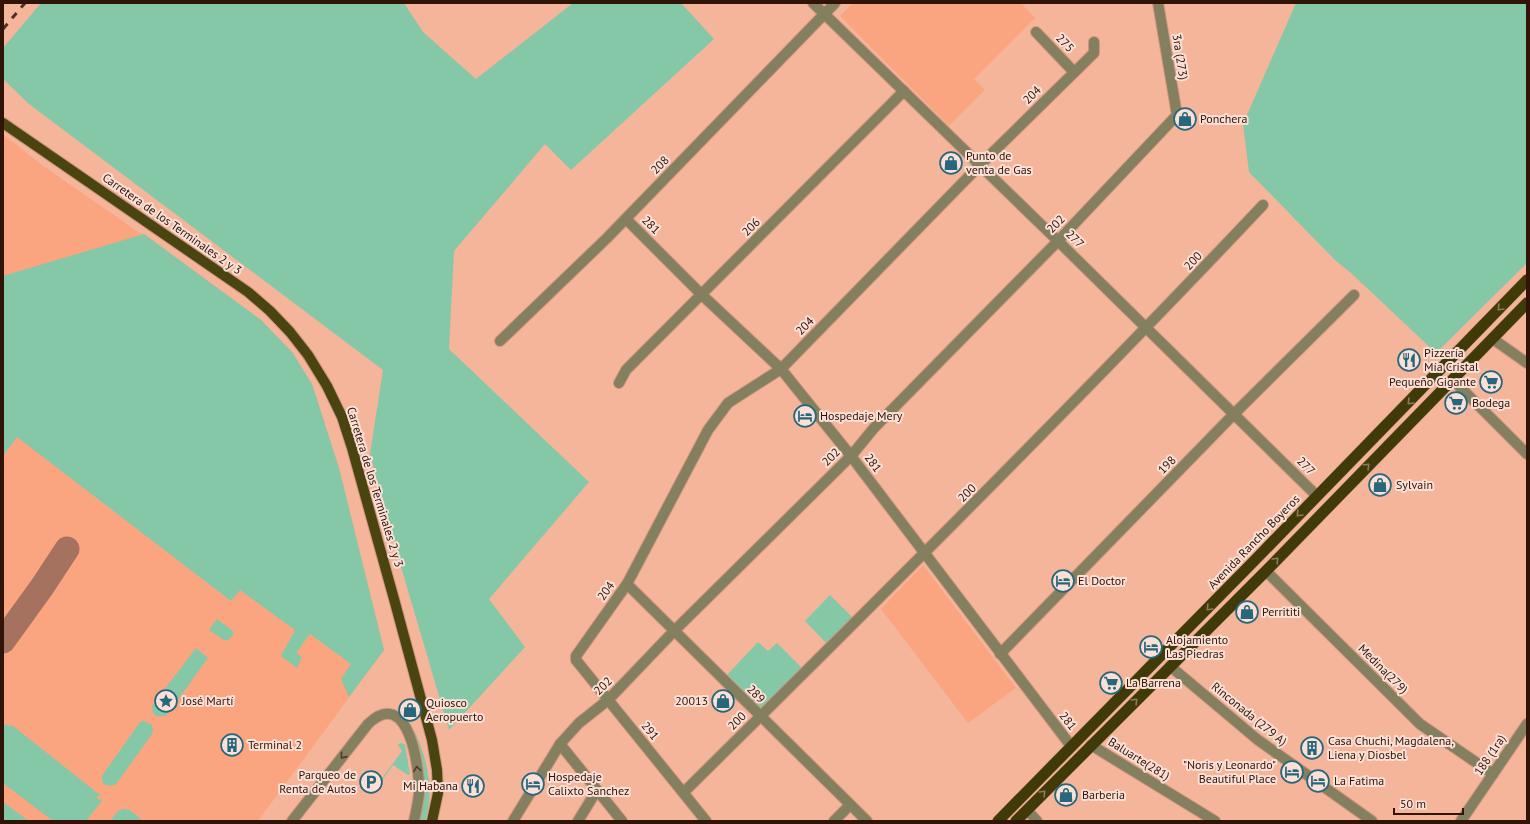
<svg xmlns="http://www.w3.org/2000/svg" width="1530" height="824" viewBox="0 0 1530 824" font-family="'PT Sans',sans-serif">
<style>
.built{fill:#fba480}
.green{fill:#84c8a8}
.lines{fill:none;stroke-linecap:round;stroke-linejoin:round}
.taxiway{stroke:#a4725e;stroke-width:25}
.minor-casing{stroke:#ce957d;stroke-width:12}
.tertiary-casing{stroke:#ce957d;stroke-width:12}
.primary-casing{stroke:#ce957d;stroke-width:12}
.trunk-casing{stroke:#ce957d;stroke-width:12}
.minor{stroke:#837f5f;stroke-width:10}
.tertiary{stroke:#837f5f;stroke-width:10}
.primary{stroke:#4a4510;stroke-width:10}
.trunk{stroke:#403a09;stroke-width:11}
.rail{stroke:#543022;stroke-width:3;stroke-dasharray:7 7;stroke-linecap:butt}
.oneway{stroke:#8a7c5b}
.oneway2{stroke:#4e3926}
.labels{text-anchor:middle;stroke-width:4;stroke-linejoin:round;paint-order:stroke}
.street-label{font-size:12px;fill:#311307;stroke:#fae0d6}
.poi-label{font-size:12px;fill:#311307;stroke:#fae0d6;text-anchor:start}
</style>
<rect width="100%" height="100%" fill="#f5b59b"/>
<g class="built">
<polygon points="853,3 1021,3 1035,18 974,79 985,90 949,126 840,16"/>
<polygon points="3,134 42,165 141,234 144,234 261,320 292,352 312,384 339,468 384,650 258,821 3,821"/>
<polygon points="923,565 1016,688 968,723 881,609"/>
</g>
<g class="green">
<polygon points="41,3 404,3 423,32 476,79 573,3 681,3 714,39 571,170 545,144 454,251 449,349 589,482 489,599 525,647 449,730 389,526 370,454 383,370 29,104 3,79 3,48"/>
<polygon points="1296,3 1527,3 1527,263 1436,353 1351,273 1336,261 1249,172 1243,124"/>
<polygon points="144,234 261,320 292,352 312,384 339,468 384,650 349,697 341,679 351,664 310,634 296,653 302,657 297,668 281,656 295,630 240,590 231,601 17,437 3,456 3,276"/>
<polygon points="830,595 853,618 828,645 805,621"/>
<polygon points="217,619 233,631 233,634 229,640 224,640 209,630"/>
<polygon points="758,642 768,651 777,643 803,669 762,712 726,676"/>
<polygon points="196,648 208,658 166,716 156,716 153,713 152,706"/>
<path d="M144,721L152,725L153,730L152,734L116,784C108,787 101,786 102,776L140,722Z"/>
<polygon points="3,724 13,726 100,795 100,796 97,796 97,798 99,800 102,798 101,802 86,821 53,821 3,783"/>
<path d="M414,730C427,757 435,792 425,821H419C428,790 420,761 414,730Z"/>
<polygon points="402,743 405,745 410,774 408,775 393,765 381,782 380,781 402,751 398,745 398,744"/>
<polygon points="3,802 29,821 3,821"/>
<polygon points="124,809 130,810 143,821 110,821 118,811"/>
</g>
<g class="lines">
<polyline class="taxiway" points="3,641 42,587 67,549"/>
<g class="minor-casing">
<g id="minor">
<polyline points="1036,32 1074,72"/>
<polyline points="626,219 702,295 781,369 851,456 1071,746"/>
<polyline points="1493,339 1527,363"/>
<polyline points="500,341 607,238 835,3"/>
<polyline points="1453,380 1527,454"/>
<polyline points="619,383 626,370 904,91"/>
<polyline points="1266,571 1420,724 1493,774"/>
<polyline points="627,584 867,821"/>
<polyline points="1000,654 1234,414 1354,295"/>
<polyline points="1170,666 1258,740 1372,821"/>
<polyline points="560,744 622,821"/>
<polyline points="1091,745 1215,821"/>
<path d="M684,792C879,599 1074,405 1263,205"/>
<polyline points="1027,810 1037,821"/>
<path d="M292,821L368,724C409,685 420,769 419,794C418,803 416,812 414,821"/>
<polyline points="513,821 560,744 579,723 608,700 674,631 851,456 874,428 1058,241 1177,115 1158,3"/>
<polyline points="578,821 597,790"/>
<polyline points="706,821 576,660 576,656 627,584 708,430 728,403 781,369 980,165 1094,53 1094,42"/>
<polyline points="834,821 850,805"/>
<polyline points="1461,821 1527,724"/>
</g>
</g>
<g class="tertiary-casing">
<polyline id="tertiary" points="813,3 1058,241 1317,496"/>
</g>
<g class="primary-casing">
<polyline id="primary" points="3,123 248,292 270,311 290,332 308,355 327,386 342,417 352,448 394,599 432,740 437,770 438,793 432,821"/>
</g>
<g class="trunk-casing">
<g id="trunk">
<polyline points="998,821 1254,561 1527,280"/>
<polyline points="1016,821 1266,571 1527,303"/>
</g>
</g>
<use href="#minor" class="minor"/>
<use href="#tertiary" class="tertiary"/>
<use href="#primary" class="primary"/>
<use href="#trunk" class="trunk"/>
<polyline class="rail" points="3,29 25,3"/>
</g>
<defs><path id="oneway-chevron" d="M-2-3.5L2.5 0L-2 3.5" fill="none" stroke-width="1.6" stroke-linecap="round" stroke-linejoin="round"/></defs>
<g class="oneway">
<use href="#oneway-chevron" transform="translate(1500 308) rotate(134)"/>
<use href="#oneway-chevron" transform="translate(1410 402) rotate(134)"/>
<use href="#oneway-chevron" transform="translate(1367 466) rotate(-45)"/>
<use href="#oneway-chevron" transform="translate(1299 514) rotate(134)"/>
<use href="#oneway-chevron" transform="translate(1276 560) rotate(-46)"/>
<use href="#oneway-chevron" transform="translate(1209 608) rotate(134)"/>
<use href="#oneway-chevron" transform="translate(1135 701) rotate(-45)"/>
<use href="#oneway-chevron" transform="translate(1043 793) rotate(-45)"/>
</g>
<g class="oneway2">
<use href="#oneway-chevron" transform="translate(343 756) rotate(129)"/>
<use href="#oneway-chevron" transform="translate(417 769) rotate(-98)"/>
</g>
<defs>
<g id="shop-ring" transform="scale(1.15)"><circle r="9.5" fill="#fae0d6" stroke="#27677b" stroke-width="1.5"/><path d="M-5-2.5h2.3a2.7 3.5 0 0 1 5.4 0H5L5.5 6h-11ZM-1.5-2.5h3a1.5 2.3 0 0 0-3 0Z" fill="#27677b"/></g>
<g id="restaurant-ring" transform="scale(1.15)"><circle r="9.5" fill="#fae0d6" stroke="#27677b" stroke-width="1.5"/><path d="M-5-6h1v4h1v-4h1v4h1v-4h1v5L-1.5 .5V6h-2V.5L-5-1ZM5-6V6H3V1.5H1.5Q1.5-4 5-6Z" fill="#27677b"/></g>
<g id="supermarket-ring" transform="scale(1.15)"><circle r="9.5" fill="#fae0d6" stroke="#27677b" stroke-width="1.5"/><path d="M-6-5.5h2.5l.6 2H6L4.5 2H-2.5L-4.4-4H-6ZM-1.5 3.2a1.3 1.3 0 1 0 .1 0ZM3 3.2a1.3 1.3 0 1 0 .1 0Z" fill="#27677b"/></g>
<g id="hotel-ring" transform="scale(1.15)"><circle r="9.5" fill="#fae0d6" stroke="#27677b" stroke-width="1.5"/><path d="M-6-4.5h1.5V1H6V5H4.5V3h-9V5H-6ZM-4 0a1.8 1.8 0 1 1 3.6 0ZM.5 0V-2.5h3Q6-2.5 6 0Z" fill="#27677b"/></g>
<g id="sight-ring" transform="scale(1.15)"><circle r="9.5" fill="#fae0d6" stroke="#27677b" stroke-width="1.5"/><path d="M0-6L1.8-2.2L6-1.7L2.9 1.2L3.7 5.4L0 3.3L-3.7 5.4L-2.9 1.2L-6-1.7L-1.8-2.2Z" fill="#27677b"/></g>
<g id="building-ring" transform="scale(1.15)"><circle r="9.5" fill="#fae0d6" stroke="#27677b" stroke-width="1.5"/><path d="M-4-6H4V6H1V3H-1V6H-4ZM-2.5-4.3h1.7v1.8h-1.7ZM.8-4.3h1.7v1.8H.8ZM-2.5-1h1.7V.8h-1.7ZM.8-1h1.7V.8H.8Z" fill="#27677b"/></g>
<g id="parking-ring" transform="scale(1.15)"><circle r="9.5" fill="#fae0d6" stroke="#27677b" stroke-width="1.5"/><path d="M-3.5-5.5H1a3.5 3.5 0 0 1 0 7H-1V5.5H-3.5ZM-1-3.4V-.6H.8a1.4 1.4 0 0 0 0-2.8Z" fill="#27677b"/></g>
</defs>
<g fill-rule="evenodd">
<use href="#shop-ring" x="1185" y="119"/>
<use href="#shop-ring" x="951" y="163"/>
<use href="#restaurant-ring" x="1409" y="360"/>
<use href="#supermarket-ring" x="1491" y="382"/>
<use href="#supermarket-ring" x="1456" y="403"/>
<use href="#hotel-ring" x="805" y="416"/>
<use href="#shop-ring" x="1380" y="485"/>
<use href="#hotel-ring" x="1063" y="581"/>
<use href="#shop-ring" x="1247" y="612"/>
<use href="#hotel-ring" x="1151" y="647"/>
<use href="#supermarket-ring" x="1111" y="683"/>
<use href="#sight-ring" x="166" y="701"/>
<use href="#shop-ring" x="723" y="701"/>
<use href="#shop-ring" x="410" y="710"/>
<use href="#building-ring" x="232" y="745"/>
<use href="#building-ring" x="1312" y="748"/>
<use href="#hotel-ring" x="1292" y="772"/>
<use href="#hotel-ring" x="1318" y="781"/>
<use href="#parking-ring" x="371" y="782"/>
<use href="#hotel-ring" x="533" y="784"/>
<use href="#restaurant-ring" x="473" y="786"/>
<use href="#shop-ring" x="1066" y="795"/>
</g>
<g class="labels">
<g class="street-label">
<text transform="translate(1065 43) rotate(46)" y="4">275</text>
<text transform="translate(1180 57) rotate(81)" y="4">3ra (273)</text>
<text transform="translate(1032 95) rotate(-45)" y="4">204</text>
<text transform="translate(660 165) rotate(-46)" y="4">208</text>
<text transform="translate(172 224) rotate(35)" y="4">Carretera de los Terminales 2 y 3</text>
<text transform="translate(1056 224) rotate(-46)" y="4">202</text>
<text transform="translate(651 225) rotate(45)" y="4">281</text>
<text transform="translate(751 227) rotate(-45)" y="4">206</text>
<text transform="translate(1075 239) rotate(45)" y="4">277</text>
<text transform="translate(1193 261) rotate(-47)" y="4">200</text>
<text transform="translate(805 326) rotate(-46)" y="4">204</text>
<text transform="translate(831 457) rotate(-45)" y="4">202</text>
<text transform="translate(873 463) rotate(53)" y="4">281</text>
<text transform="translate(1167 465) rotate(-46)" y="4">198</text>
<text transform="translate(1306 466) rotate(44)" y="4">277</text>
<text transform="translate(375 487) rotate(73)" y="4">Carretera de los Terminales 2 y 3</text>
<text transform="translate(967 493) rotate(-45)" y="4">200</text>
<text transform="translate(1254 542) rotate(-46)" y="4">Avenida Rancho Boyeros</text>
<text transform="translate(606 591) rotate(-54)" y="4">204</text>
<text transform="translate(1383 669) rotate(45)" y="4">Medina(279)</text>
<text transform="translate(603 686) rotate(-44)" y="4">202</text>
<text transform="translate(756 694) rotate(45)" y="4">289</text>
<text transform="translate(1249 714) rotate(39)" y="4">Rinconada (279 A)</text>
<text transform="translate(737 721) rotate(-45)" y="4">200</text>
<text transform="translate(1068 721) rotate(52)" y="4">281</text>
<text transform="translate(650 731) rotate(51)" y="4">291</text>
<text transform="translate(1490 755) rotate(-56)" y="4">188 (1ra)</text>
<text transform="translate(1139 759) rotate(32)" y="4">Baluarte(281)</text>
</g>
<g class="poi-label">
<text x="1200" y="123">Ponchera</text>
<text x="966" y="160">Punto de<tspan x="966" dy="14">venta de Gas</tspan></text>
<text x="1424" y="357">Pizzería<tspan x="1424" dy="14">Mía Cristal</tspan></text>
<text x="1476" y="386" text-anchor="end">Pequeño Gigante</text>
<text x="1472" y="407">Bodega</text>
<text x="820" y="420">Hospedaje Mery</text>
<text x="1396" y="489">Sylvain</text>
<text x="1078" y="585">El Doctor</text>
<text x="1262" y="616">Perrititi</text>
<text x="1166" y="644">Alojamiento<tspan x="1166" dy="14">Las Piedras</tspan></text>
<text x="1126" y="687">La Barrena</text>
<text x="182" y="705">José Martí</text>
<text x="708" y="705" text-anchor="end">20013</text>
<text x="426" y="707">Quiosco<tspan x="426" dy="14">Aeropuerto</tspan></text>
<text x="1328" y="745">Casa Chuchi, Magdalena,<tspan x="1328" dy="14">Liena y Diosbel</tspan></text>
<text x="248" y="749">Terminal 2</text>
<text x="1276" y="769" text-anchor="end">"Noris y Leonardo"<tspan x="1276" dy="14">Beautiful Place</tspan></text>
<text x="356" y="779" text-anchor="end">Parqueo de<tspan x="356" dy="14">Renta de Autos</tspan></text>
<text x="548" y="781">Hospedaje<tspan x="548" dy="14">Calixto Sanchez</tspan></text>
<text x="1334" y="785">La Fatima</text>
<text x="458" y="790" text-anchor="end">Mi Habana</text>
<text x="1082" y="799">Barberia</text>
</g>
</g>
<rect width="1530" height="824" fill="none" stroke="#311307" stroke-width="8"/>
<path d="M1394 808v6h69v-6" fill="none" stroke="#311307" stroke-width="2"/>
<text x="1400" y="808" font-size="12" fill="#311307" stroke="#fae0d6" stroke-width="3" paint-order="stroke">50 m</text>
</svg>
